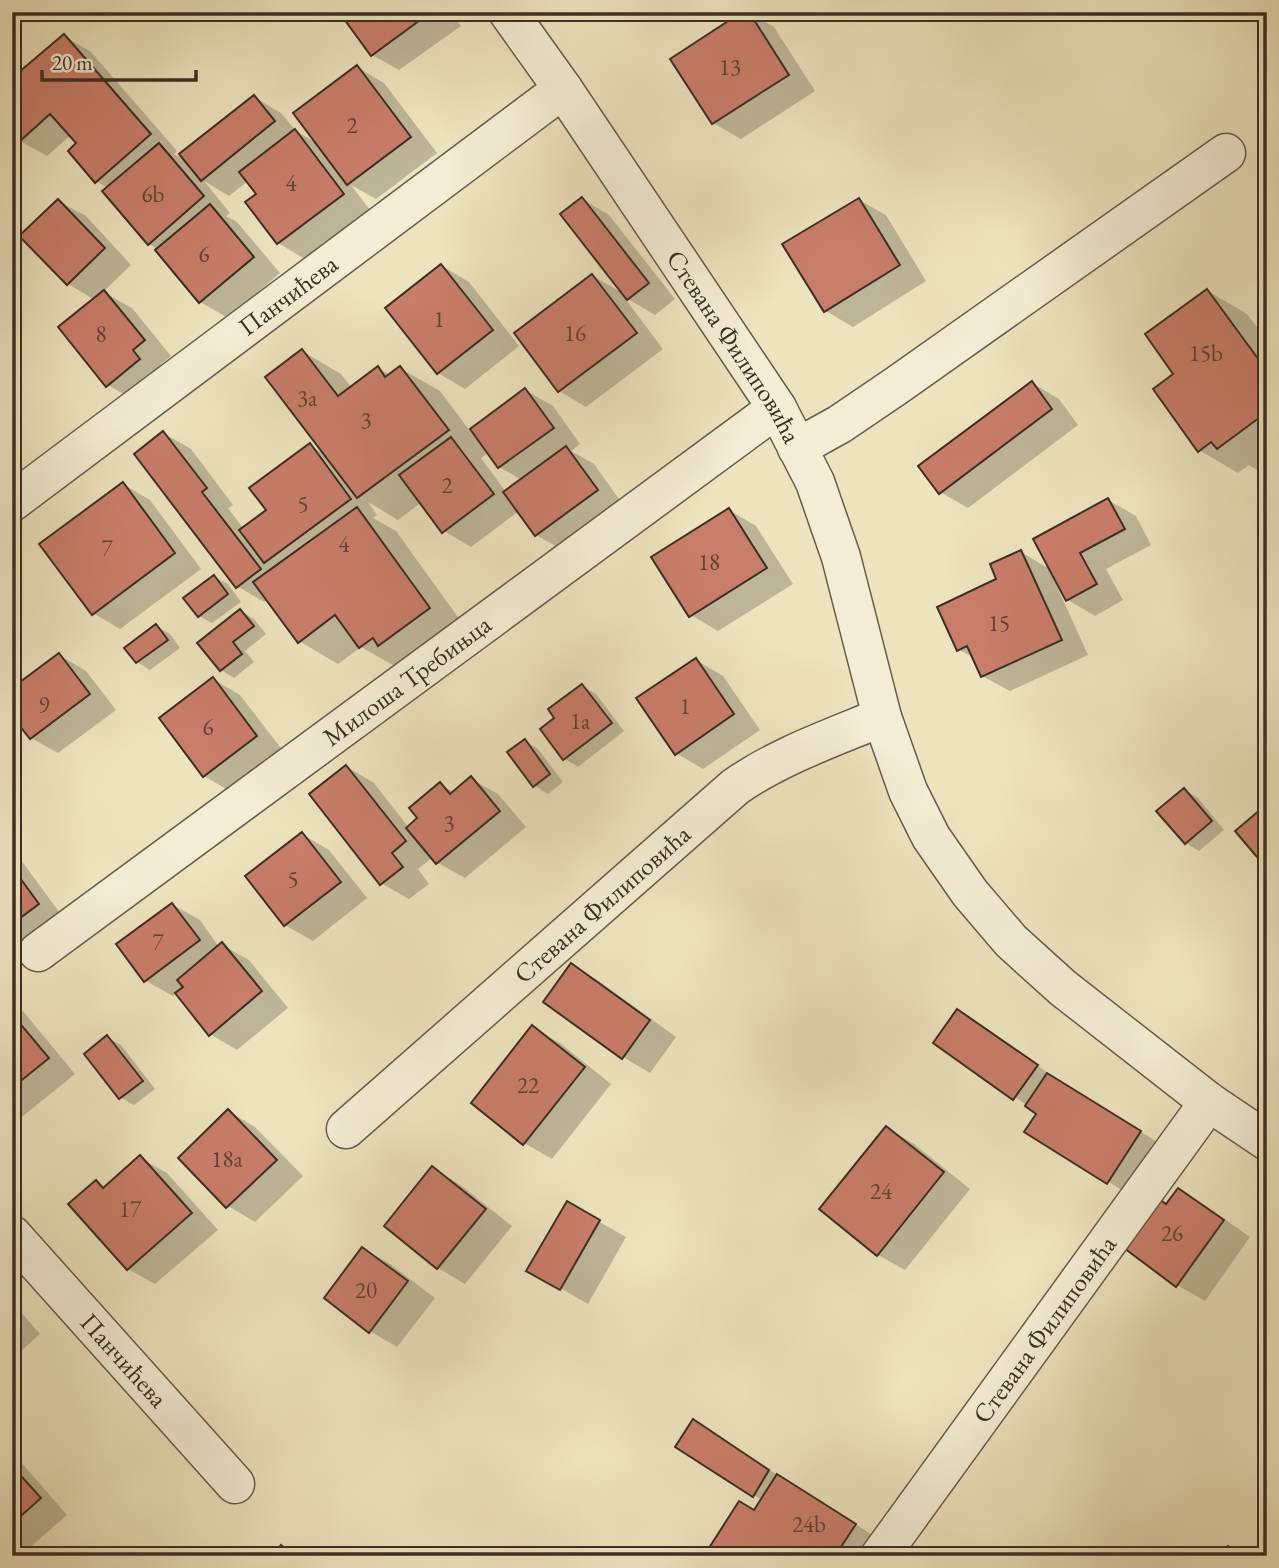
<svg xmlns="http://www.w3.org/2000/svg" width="1279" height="1568" viewBox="0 0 1279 1568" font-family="'EB Garamond',serif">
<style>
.shadow{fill:#0003;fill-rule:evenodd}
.building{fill:#c87d6a;stroke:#3d2e23;stroke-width:2}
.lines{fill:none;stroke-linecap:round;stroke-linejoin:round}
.minor-casing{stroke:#695b4a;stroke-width:41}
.minor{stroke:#f3edd5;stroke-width:38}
.labels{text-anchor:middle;stroke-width:7;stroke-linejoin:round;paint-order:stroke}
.number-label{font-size:23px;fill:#604235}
.street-label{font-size:26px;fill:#3d2e23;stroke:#f3edd5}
</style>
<rect width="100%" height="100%" fill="#ede3be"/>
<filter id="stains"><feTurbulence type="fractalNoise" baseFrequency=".00286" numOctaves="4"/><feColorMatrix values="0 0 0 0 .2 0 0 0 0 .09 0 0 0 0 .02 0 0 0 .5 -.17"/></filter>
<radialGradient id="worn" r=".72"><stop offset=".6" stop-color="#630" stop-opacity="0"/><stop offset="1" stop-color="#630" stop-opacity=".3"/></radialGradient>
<g class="shadow">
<polygon points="319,12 334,12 328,17"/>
<polygon points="342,12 451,12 461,26 399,70 372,55"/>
<polygon points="748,12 774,27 815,91 741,139 713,123 672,59"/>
<polygon points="64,36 91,52 177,151 174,154 187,161 254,97 281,113 296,131 320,145 357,67 384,83 437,153 376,199 351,185 370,210 305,259 278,243 258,194 248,181 229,196 204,181 230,213 226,216 237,222 280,273 228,318 200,302 159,250 149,244 108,188 96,181 78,143 71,135 47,156 20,141"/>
<polygon points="582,199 609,215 675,299 655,315 623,296 663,349 586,407 559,391 593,276 624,294"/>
<polygon points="859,200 886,215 926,281 853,327 826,311 785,245"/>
<polygon points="58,201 86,216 131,265 103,292 132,308 171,356 159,366 166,375 135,401 108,385 95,300 68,284"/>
<polygon points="442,266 469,282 519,346 465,389 438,373"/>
<polygon points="1208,291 1247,314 1267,341 1267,463 1257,470 1249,465 1238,473 1199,450 1176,375"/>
<path d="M302,351L341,374L352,388L378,368L390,375L400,368L440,391L470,431L525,390L553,406L580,444L571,451L594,464L624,506L563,550L536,535L519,511L471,547L444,531L422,502L398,520L368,502L377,515L373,518L396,531L468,631L400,669L361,647L338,664L299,641L268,599L264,602L237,586L163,433L191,449L233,505L228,508L243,528L268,510L310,445L326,455ZM489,452L499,467L522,480L506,492L481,458Z"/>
<polygon points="1032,383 1059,399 1078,425 968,508 940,492"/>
<polygon points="123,484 150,500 201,569 120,629 93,613"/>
<polygon points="1108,500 1136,516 1151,545 1106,569 1123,600 1095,616 1068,600 1056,579 1054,580 1088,655 1010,691 982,676 975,658 959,650 998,580 1021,552 1051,570"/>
<polygon points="729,510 756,526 793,584 718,631 691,615"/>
<polygon points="214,577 228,584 241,602 212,623 199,616"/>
<polygon points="241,611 254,619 266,634 245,651 254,662 234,678 221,670"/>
<polygon points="156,626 170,634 180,648 150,670 137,662"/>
<polygon points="59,655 86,671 116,710 58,753 31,738"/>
<polygon points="696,660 723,676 760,730 703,769 676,753"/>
<polygon points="213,679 240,695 284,752 231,792 204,776"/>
<polygon points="582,686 596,694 624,731 578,767 565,759 543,730 557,718"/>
<polygon points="525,741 538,749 563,782 548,794 535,786"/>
<polygon points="347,767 374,783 409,828 420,819 441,785 455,793 471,779 498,794 526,827 465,878 438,863 433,857 418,869 429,884 409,899 381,883"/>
<polygon points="1184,790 1198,798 1224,830 1199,851 1186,843"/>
<polygon points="1267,806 1267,860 1258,855"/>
<polygon points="302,834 329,850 367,898 313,941 285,925 248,876"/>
<polygon points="12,855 21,860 65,920 12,959"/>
<polygon points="173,905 200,920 219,947 222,945 249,960 288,1008 237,1050 210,1034 177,993 173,996 146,981"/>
<polygon points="572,965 599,981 676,1037 650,1073 623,1057"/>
<polygon points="12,1005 22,1010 75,1074 12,1125"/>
<polygon points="958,1011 985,1027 1063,1084 1167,1148 1135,1198 1027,1132 1038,1113 935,1042"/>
<polygon points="533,1028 560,1043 611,1084 552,1159 524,1143 473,1102"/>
<polygon points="108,1038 121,1045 155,1089 134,1105 120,1097"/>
<polygon points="228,1111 255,1127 303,1176 255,1222 228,1206"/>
<polygon points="886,1128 914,1144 970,1189 905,1270 878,1255"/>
<polygon points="140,1158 167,1173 218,1230 155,1284 128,1269 96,1182 106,1188"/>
<polygon points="432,1168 459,1184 512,1226 465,1284 438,1268 386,1226"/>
<polygon points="1179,1190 1206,1206 1250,1237 1205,1301 1177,1285 1122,1245 1167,1205"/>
<polygon points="568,1204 626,1237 588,1304 529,1270"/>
<polygon points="363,1249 390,1264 435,1298 397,1347 370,1331"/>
<polygon points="12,1302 40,1334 12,1359"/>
<polygon points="694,1422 882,1541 872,1556 724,1556 762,1500 677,1447"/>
<polygon points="12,1452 67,1515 28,1549 12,1539"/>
</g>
<g class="building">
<polygon points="339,12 431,12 371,56"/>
<polygon points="742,12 749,12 789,75 712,124 670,59"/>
<polygon points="64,34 151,134 95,183 68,151 76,143 50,114 19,142 12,134 12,78"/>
<polygon points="357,65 411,137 347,185 293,113"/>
<polygon points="254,95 275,121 201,181 179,154"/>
<polygon points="295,129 344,194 277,244 245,202 256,194 239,172"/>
<polygon points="159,143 204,196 148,245 102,191"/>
<polygon points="582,197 649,283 627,300 560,214"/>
<polygon points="859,198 900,265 824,312 782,244"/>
<polygon points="58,199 105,248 67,285 19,236"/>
<polygon points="210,204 254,257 199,303 155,250"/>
<polygon points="441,264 493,330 437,374 385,308"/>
<polygon points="592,274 637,333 558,392 514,333"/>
<polygon points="1207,289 1267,371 1267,412 1217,449 1211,442 1198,452 1153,389 1173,374 1145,334"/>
<polygon points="104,290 145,340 133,350 140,359 106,387 58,327"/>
<polygon points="302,349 338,396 378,366 385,377 400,366 449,430 357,498 265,377"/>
<polygon points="1032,381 1052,409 939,494 918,466"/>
<polygon points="525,388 554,428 498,468 470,429"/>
<polygon points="163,431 207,488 202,492 261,569 236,588 134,454"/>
<polygon points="451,437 494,494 442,533 399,475"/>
<polygon points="310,443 351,499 264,563 239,530 266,510 249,488"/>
<polygon points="566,446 598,490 535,536 503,492"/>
<polygon points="123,482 175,553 92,615 39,544"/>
<polygon points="1108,498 1125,529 1080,553 1097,584 1066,601 1033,539"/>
<polygon points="357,507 430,608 378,646 373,638 359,648 335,615 298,643 253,582"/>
<polygon points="729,508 767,568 689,617 651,557"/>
<polygon points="1021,550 1062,640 981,677 967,646 957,651 937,607 996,579 990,564"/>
<polygon points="214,575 228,594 198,617 183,598"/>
<polygon points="240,609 254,626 233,642 242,654 220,671 197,643"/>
<polygon points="156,624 168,640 136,663 124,648"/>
<polygon points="59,653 90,694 30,739 12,716 12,688"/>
<polygon points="696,658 734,714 675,755 636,698"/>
<polygon points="213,677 257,736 203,777 159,718"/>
<polygon points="582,684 612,723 563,760 540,729 554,718 548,709"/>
<polygon points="525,739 550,774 533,787 507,752"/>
<polygon points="346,765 406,841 392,853 403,867 380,885 309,794"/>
<polygon points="471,776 500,811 436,864 406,828 417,818 409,808 440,782 450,794"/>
<polygon points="1184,788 1212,821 1185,844 1156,811"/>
<polygon points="1267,804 1267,848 1257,857 1235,831"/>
<polygon points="302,832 341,882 284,926 245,876"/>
<polygon points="12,867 39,904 12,924"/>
<polygon points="172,903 200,940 144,982 116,944"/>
<polygon points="222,942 262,991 209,1036 175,993 183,987 177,980"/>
<polygon points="571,963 650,1020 622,1059 543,1002"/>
<polygon points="957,1009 1038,1065 1013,1100 933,1043"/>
<polygon points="12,1014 49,1058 12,1088"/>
<polygon points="532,1025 585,1067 523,1145 471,1103"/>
<polygon points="107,1035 143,1081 119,1099 84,1054"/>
<polygon points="1047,1073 1141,1131 1107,1184 1024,1132 1036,1114 1025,1106"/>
<polygon points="228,1109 277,1160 226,1208 178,1158"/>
<polygon points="886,1126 944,1172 877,1256 819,1209"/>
<polygon points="140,1155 192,1213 127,1270 68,1204 96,1180 103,1188"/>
<polygon points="432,1166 486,1209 437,1269 384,1226"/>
<polygon points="1178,1188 1224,1220 1176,1287 1120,1245 1155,1196 1166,1204"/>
<polygon points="567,1201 600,1220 560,1290 526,1271"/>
<polygon points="362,1247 408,1281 369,1333 324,1298"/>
<polygon points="693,1419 769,1470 753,1497 675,1447"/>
<polygon points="12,1466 41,1498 12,1524"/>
<polygon points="777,1474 856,1524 835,1556 721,1556 709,1548 739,1501 754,1510"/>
<polygon points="281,1545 295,1556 272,1556"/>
<polygon points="1228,1546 1241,1556 1221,1556"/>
</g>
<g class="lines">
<g class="minor-casing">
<g id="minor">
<path id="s1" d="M508,12L563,89L777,408L815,482L841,557L882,717L908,791L931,837L970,893L1011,941L1063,988L1209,1102L1267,1141"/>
<polyline points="797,448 840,424 896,386 1226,153"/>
<path id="s2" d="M12,502L563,89"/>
<path id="s3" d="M38,952L777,408"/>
<path id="s4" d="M346,1129L735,787C779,756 832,738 882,717"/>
<path id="s5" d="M12,1235L235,1484"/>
<path id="s6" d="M880,1556L1209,1102"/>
</g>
</g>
<use href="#minor" class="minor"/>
</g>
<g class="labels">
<g class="number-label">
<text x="730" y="75">13</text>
<text x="352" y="133">2</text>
<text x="291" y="191">4</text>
<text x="153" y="202">6b</text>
<text x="204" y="262">6</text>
<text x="439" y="327">1</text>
<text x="575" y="341">16</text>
<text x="101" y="342">8</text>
<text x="1206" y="361">15b</text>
<text x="307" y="406">3a</text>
<text x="366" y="428">3</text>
<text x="447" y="493">2</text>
<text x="303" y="512">5</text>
<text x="344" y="552">4</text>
<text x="107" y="556">7</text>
<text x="709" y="570">18</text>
<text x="999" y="631">15</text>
<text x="44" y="713">9</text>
<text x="685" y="714">1</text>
<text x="580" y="729">1a</text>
<text x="208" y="735">6</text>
<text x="449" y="831">3</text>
<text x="293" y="887">5</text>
<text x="158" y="950">7</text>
<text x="528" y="1093">22</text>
<text x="227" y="1167">18a</text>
<text x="881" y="1199">24</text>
<text x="130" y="1217">17</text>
<text x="1172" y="1241">26</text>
<text x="366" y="1298">20</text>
<text x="809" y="1532">24b</text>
</g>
<g class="street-label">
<text dy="9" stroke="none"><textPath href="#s2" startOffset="345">Панчићева</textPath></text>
<text dy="9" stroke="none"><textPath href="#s1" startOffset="404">Стевана Филиповића</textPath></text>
<text dy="9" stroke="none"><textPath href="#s3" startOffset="458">Милоша Требињца</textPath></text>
<text dy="9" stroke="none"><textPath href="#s4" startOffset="341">Стевана Филиповића</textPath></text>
<text dy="9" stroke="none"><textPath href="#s6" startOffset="280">Стевана Филиповића</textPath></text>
<text dy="9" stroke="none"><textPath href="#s5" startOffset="168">Панчићева</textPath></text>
</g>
</g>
<rect width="1279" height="1568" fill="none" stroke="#ede3be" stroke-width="42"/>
<rect x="14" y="14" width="1251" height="1540" fill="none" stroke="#3d2e23" stroke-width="3.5"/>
<rect x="21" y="21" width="1237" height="1526" fill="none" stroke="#3d2e23" stroke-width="2"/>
<path d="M42 70v10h154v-10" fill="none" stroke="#3d2e23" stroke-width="3.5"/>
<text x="52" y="70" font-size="21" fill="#3d2e23" stroke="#f3edd5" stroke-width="5" paint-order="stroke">20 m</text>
<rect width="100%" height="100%" filter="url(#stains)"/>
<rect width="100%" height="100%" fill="url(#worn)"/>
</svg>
